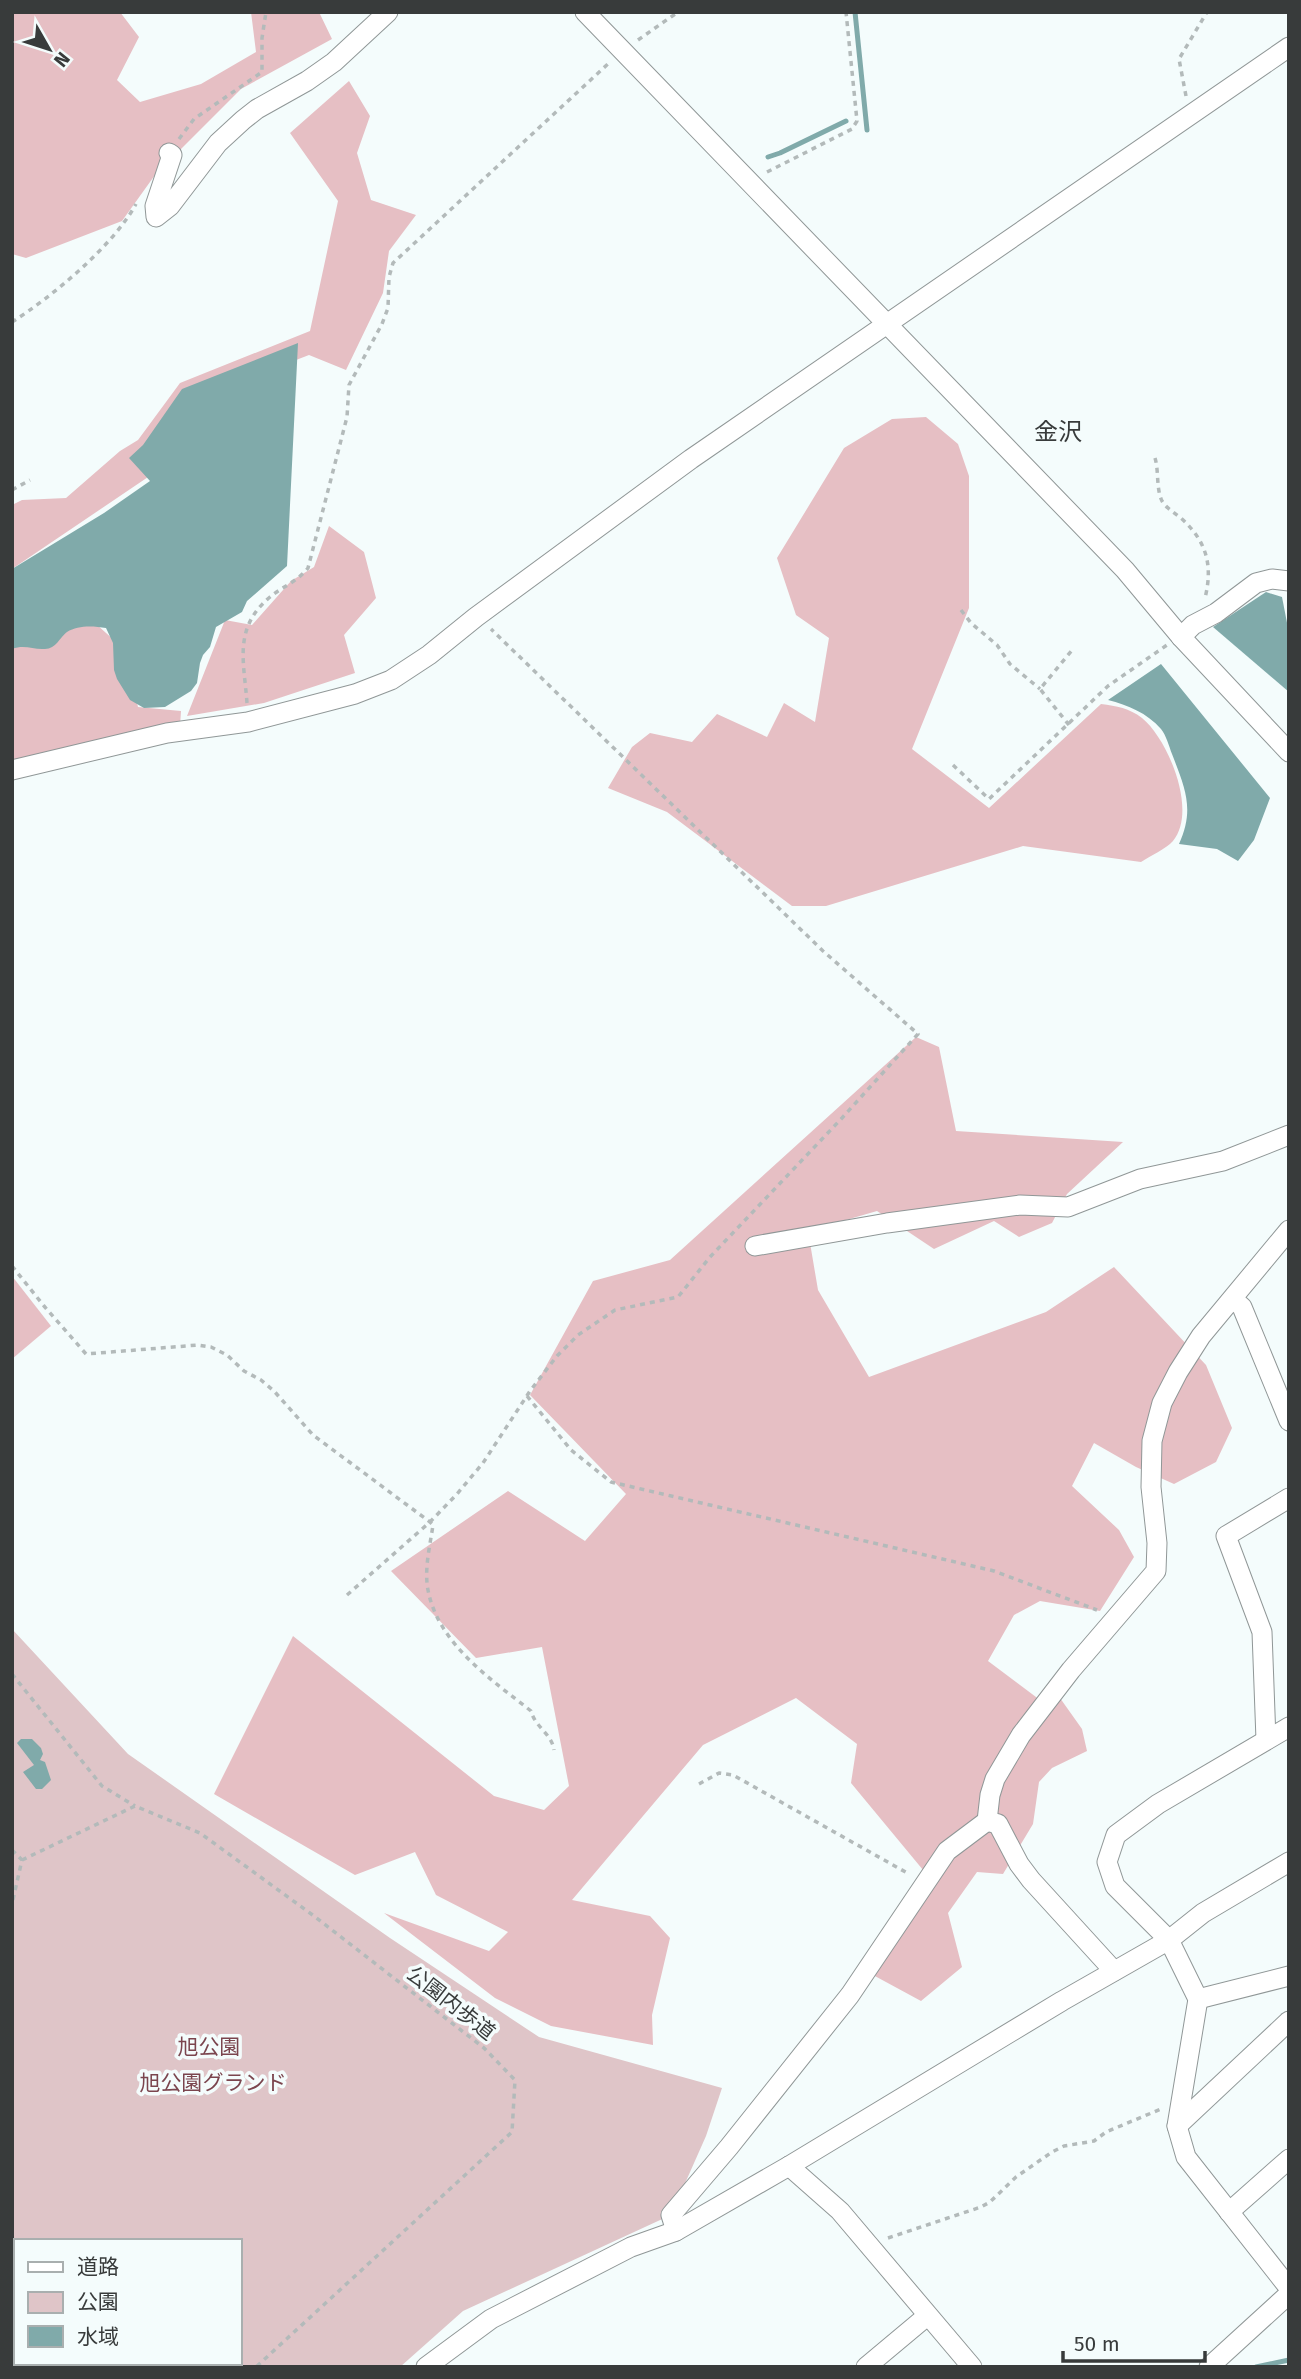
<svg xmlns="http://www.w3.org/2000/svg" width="1301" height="2379" viewBox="0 0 1301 2379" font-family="'Fira Sans','Noto Sans JP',sans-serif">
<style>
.green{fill:#dfc5c8;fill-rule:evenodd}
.forest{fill:#e6bfc4}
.water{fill:#80aaaa}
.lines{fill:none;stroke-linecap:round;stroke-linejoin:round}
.stream{stroke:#80aaaa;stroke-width:5}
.minor-casing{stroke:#909797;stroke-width:21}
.path{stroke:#b3baba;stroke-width:3.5;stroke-dasharray:5 5;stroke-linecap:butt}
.minor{stroke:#fff;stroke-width:19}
.labels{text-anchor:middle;stroke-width:7;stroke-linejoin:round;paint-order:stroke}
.street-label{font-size:21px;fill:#383b3b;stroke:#f4fcfc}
.park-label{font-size:21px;fill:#7b454e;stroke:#f4fcfc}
.quarter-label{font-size:24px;fill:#383b3b;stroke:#f4fcfc}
</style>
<rect width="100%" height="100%" fill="#f4fcfc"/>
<path class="green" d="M12,1629L128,1754L390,1938L539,2037L722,2088L706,2136L671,2215L463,2311L400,2367H12ZM16,2241H240V2363H16Z"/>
<g class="forest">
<polygon points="12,12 120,12 139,37 117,80 140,102 201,84 256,52 251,12 319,12 332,39 241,89 155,175 122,221 26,258 12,254"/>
<polygon points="349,81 370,116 357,153 371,200 416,215 389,251 383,293 346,370 309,355 200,397 154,473 12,569 12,505 22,500 66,498 120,451 138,440 180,383 310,331 338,201 290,133"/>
<path d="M926,417L958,444L969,476V608L912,749L989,808L1101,704C1117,706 1129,708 1142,718C1168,739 1198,811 1173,841C1166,849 1150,856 1141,862L1023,846L826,906H792L667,812L608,788L632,747L650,733L692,742L717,714L767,737L784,703L815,722L829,638L796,615L777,558L844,448L892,419Z"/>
<polygon points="329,526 364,552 376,598 344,635 355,673 264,703 187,716 225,620 252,625 291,581 314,567"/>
<polygon points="87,616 124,649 138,707 181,711 180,726 12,761 12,646"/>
<polygon points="916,1037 939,1047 956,1131 1123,1142 1067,1194 1052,1223 1019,1237 994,1221 934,1249 877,1211 808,1231 818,1290 869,1377 1046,1312 1114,1267 1206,1365 1232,1428 1216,1462 1174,1484 1136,1467 1094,1443 1072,1486 1119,1530 1134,1557 1100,1611 1040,1601 1014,1615 988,1661 1040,1700 1060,1698 1082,1729 1087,1751 1052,1768 1039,1782 1033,1824 1003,1874 977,1872 948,1913 962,1967 921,2001 873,1975 933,1882 851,1783 857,1744 796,1698 703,1745 572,1900 650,1916 670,1938 652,2015 653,2045 551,2026 495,1998 384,1913 489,1951 508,1932 436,1895 415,1852 355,1875 214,1794 293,1636 494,1796 544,1810 569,1786 542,1647 476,1658 391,1571 508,1491 585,1541 626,1494 530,1395 593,1281 670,1260"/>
<polygon points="12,1276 51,1326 12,1359"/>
</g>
<g class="water">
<path d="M298,343L287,566L247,601L242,612L216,627L210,647L203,655L200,663L197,683L191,691L165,707L144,708L130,700L117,679L114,670L113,643L106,628C93,626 78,625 67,632C60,637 56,649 45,649C33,650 25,644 12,649V569L104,513L150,481L129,458L143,445L182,389Z"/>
<polygon points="1266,592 1282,597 1289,633 1289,692 1213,627"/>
<path d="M1161,664L1270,798L1254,840L1238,861L1217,849L1179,844C1195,809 1185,788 1172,754C1169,746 1166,735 1161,729C1147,713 1128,705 1108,700Z"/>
<polygon points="21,1739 32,1739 41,1748 43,1754 40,1760 45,1762 51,1780 42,1789 36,1789 23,1772 34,1765 17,1743"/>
</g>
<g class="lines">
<g class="stream">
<polyline points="855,12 867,130"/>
<polyline points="768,157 780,153 846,121"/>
<polyline points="1256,2367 1289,2360"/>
</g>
<g class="minor-casing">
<g id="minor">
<polyline points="585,12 1125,570 1181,637 1289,752"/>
<polyline points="169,153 172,155 155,206 156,217 170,206 218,143 243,120 257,109 307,81 334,62 388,12"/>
<polyline points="1181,637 1193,625 1216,613 1256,583 1272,579 1289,581"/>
<polyline points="12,770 167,733 248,722 355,694 391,680 429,655 476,617 691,459 1289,47"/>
<polyline points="755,1246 887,1223 1020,1205 1068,1207 1140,1179 1223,1161 1289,1135"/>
<polyline points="1233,1299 1242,1307 1289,1421"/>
<polyline points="1289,1727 1158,1804 1116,1835 1107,1862 1115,1886 1169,1940 1198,1999 1177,2126 1186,2157 1289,2288"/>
<polyline points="1266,1740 1262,1632 1226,1536 1289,1498"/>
<polyline points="987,1821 998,1824 1019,1864 1031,1880 1114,1971"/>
<polyline points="1198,1999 1289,1976"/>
<polyline points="1177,2126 1289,2021"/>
<polyline points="789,2166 840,2211 972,2367"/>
<polyline points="1229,2212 1289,2159"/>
<polyline points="676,2231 671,2215 729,2147 850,1995 947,1851 987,1821 990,1795 995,1779 1021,1735 1071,1670 1156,1571 1157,1543 1151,1487 1152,1441 1162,1403 1178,1372 1201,1336 1289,1230"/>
<polyline points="426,2367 491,2319 631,2247 676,2231 789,2166 1062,2001 1169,1940 1203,1913 1289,1862"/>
<polyline points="866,2367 927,2316"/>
<polyline points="1209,2367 1289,2294"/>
</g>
</g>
<g class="path">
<polyline points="638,40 678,12"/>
<polyline points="1186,96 1179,59 1207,12"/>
<polyline points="179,139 194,119 262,72 262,38 266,12"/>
<polyline points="767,172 852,129 857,121 846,12"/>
<path d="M12,322C53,296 113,246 136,204"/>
<path d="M1155,458C1159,471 1156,489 1162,501C1167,509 1175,513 1182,519C1207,542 1213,566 1205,598"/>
<polyline points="12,490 30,480"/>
<polyline points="961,610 971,623 997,645 1010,664 1040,689"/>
<path d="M247,703C244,661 233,628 270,597C282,587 298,581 308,568L347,417L349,385L382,324L388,308L389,277L393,263L610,62"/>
<polyline points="1069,725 1040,689 1073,649"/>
<polyline points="953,765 989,799 1108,686 1167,645"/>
<path d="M12,1266L44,1306L86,1354L198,1345L211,1347L227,1355L244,1371L261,1380L274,1391L313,1435L430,1522L433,1525C430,1546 424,1569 428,1590C438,1644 492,1680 531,1711C535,1727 552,1734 554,1750"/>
<polyline points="527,1396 571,1450 611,1482 994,1571 1097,1610"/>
<polyline points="347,1595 430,1522 457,1494 483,1463 530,1391 557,1356 578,1335 615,1310 678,1297 710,1257 842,1118 918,1034 823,951 491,629"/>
<polyline points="12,1674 102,1786 135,1806"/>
<polyline points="699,1784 719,1773 733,1775 909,1874"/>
<polyline points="12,1850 22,1860 12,1904"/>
<polyline points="22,1860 135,1806 200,1833 314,1916 484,2048 515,2080 512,2132 256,2367"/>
<polyline points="888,2238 981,2207 990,2202 1016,2177 1052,2152 1064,2146 1094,2141 1106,2132 1161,2109"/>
<polyline points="12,2268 16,2272"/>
<polyline points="103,2363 107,2367"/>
</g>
<use href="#minor" class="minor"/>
</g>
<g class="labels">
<g class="street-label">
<text transform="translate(451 2003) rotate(38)" y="7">公園内歩道</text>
</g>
<g class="park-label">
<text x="209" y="2054">旭公園</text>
<text x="213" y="2090">旭公園グランド</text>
</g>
<g class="quarter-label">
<text x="1058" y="440">金沢</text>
</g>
</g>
<rect width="1301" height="2379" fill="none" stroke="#383b3b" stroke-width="28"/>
<rect x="14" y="2239" width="228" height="126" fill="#f4fcfc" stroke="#a9afaf" stroke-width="2"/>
<rect x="28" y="2262" width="35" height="10" fill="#ffffff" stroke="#a9afaf" stroke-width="2"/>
<text x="77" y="2274" font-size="21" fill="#383b3b">道路</text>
<rect x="28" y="2292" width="35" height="21" fill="#dfc5c8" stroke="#a9afaf" stroke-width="2"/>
<text x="77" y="2309" font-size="21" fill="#383b3b">公園</text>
<rect x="28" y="2326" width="35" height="21" fill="#80aaaa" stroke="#a9afaf" stroke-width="2"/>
<text x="77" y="2344" font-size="21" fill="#383b3b">水域</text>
<g transform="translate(49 49) rotate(129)" stroke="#f4fcfc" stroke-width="5" paint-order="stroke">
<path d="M0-5L12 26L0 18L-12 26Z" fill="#383b3b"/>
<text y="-10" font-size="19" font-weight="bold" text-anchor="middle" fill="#383b3b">N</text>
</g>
<path d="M1063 2351v10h142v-10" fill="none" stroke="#383b3b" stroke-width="3.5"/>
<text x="1074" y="2351" font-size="21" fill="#383b3b" stroke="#f4fcfc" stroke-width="5" paint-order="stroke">50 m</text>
</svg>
